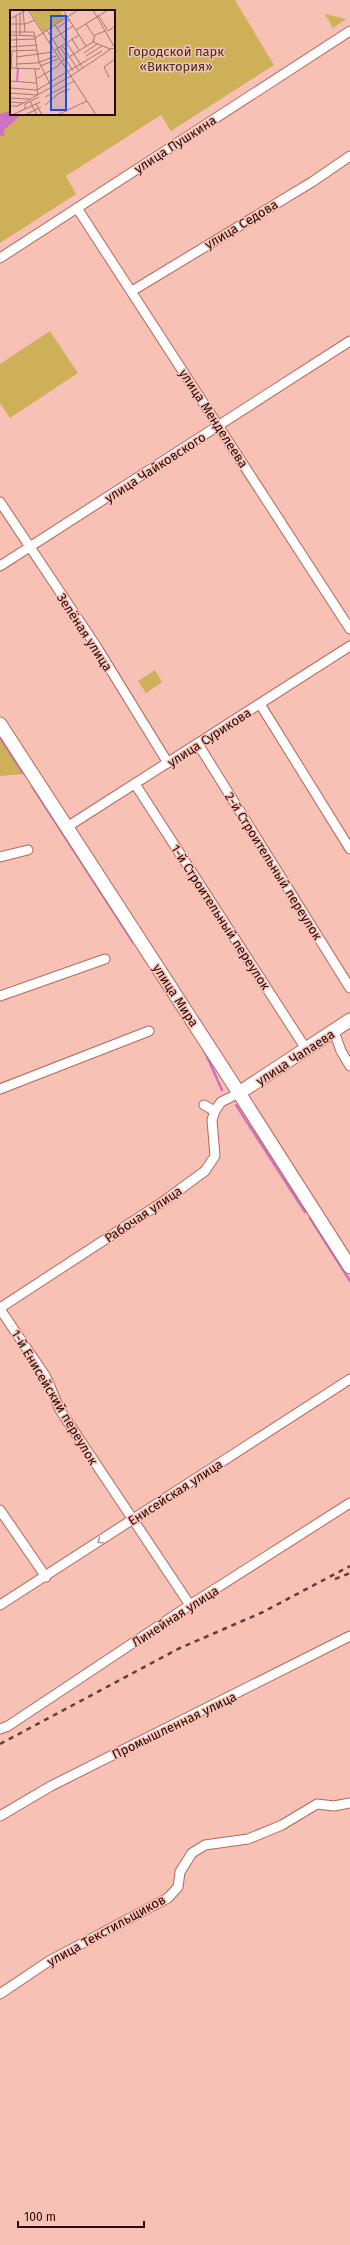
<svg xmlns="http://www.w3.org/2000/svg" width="350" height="2245" viewBox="0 0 350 2245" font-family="'Fira Sans',sans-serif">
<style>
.green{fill:#ceb058;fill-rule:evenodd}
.water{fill:#ce71c5}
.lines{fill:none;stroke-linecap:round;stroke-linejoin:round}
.stream{stroke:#ce71c5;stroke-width:2.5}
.minor-casing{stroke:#b76658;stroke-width:11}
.secondary-casing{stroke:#b76658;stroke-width:15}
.minor{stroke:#fff;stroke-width:9}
.secondary{stroke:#fff;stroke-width:13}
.rail{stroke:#643e38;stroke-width:2.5;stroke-dasharray:5 5;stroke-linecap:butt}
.oneway{stroke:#a99d9b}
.labels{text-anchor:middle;stroke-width:3;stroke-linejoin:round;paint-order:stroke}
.park-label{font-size:13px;fill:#3c341e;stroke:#f7c1b6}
.street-label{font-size:13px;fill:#290a06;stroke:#f7c1b6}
.inset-river{fill:none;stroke:#ce71c5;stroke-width:2}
.inset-road{fill:none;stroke:#a57870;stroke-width:1}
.view{fill:#1d4ed8;fill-opacity:0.15;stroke:#1d4ed8;stroke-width:2}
.inset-edge{fill:none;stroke:#290a06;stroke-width:2}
</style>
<rect width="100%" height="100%" fill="#f7c1b6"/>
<g class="green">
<path d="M0,0H235L274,65L171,131L161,115L66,176L76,194L0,243ZM11,11H114V114H11Z"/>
<polygon points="325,14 346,19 333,28"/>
<polygon points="50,331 78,373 10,418 0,403 0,364"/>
<polygon points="155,670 162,682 146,693 138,681"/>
<polygon points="0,735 25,774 0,776"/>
</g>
<polygon class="water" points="11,111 11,114 22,114 4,130 4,137 0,135 0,114"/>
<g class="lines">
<g class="stream">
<polyline points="0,737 23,773"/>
<polyline points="32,786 133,942"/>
<polyline points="205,1052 222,1090"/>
<polyline points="236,1105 305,1212"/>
<polyline points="310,1218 350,1281"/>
</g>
<g class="minor-casing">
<g id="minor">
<polyline points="77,208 350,629"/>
<polyline points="0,258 350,31"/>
<polyline points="132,291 312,182 350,156"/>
<polyline points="0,502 96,646 168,763"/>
<polyline points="0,566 350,341"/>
<polyline points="260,704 350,849"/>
<polyline points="198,744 350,988"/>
<polyline points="135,784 306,1049"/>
<polyline points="67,827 350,646"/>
<polyline points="0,857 28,850"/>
<polyline points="0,996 105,959"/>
<polyline points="334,1031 341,1051 350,1066"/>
<polyline points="0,1089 149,1031"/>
<polyline points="204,1105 215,1111"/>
<polyline points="0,1308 164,1201 205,1171 215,1156 212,1120 215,1111 221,1102 239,1093"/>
<polyline points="0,1309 46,1377 60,1410 190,1605"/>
<polyline points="0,1510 46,1577"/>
<polyline points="0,1605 350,1379"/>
<polyline points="0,1729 8,1726 190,1605 350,1503"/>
<polyline points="0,1816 51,1786 350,1636"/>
<polyline points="0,1994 49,1961 168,1898 178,1887 180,1872 192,1853 205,1845 248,1839 282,1825 317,1804 334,1806 350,1803"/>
</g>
</g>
<g class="secondary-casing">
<g id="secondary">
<polyline points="0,724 239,1093 350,1267"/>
<polyline points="239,1093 350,1020"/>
</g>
</g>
<use href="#minor" class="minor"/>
<use href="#secondary" class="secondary"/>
<g class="rail">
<polyline points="335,1579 350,1573"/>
<polyline points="0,1744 178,1649 263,1612 350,1566"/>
</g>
</g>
<defs><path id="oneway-chevron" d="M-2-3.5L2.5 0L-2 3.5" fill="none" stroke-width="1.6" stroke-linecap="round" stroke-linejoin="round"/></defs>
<use class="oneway" href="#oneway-chevron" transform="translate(100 1541) rotate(146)"/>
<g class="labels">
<g class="park-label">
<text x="176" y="56">Городской парк<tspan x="176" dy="15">«Виктория»</tspan></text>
</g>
<g class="street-label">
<text transform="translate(175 144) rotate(-33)" y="5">улица Пушкина</text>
<text transform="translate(241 224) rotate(-31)" y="5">улица Седова</text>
<text transform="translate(214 418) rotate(57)" y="5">улица Менделеева</text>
<text transform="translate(155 467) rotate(-33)" y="5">улица Чайковского</text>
<text transform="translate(85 632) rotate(57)" y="5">Зелёная улица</text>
<text transform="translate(209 737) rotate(-33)" y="5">улица Сурикова</text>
<text transform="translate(274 866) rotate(58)" y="5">2-й Строительный переулок</text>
<text transform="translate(221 917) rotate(57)" y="5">1-й Строительный переулок</text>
<text transform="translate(176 995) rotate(57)" y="5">улица Мира</text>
<text transform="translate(295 1057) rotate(-33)" y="5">улица Чапаева</text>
<text transform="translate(143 1214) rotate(-34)" y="5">Рабочая улица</text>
<text transform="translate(55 1397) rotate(59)" y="5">1-й Енисейский переулок</text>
<text transform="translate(175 1492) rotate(-33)" y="5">Енисейская улица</text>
<text transform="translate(175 1616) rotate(-33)" y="5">Линейная улица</text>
<text transform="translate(174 1725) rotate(-26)" y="5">Промышленная улица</text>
<text transform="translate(106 1930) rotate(-29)" y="5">улица Текстильщиков</text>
</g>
</g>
<g transform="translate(10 10)">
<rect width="105" height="105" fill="#f7c1b6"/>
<path d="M22,0H51L53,9L33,22L20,1Z" fill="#ceb058"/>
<path class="inset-river" d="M7,71L8,59"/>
<path class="inset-road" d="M18,0L86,105M53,0L76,36M13,1L15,22M88,5L98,21L105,16M6,6L7,58M0,9L16,0M0,14H15L25,10M76,14L84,26M45,15L73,58M47,18L59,10M37,20L48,38M66,20L98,0M0,22H24L29,52M0,25L25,26M10,26V3M25,28L68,0M62,29L69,40M0,30L25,29M38,32L63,16M83,32L85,25L95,21M52,35L69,61M0,37L27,35M50,37L57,48M47,39L54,50M45,40L69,25M0,41L27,40M74,43L87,34M76,46L92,36M6,47L43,42M56,50L63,61M29,52L40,74M51,52L83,32L100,39L105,38L83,0M6,54L27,53L46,46M30,56L48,49M0,58L30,59M1,58L2,42M25,59L28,85M98,65L99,67L94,57L105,49M61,66L101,39M26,69L48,56L51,52M0,71L26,73M0,78L27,80L92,41M0,83L27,85M35,87L64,71M0,88L19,89M20,91L27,105M0,92L13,93M26,94L32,105M35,95L49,83L60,79M0,96H8L61,66M15,99V94L29,87M2,105L30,92M15,105L31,97M47,105L77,91"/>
<path class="view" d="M41,6H56V100H41Z"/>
<rect width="105" height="105" class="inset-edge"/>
</g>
<path d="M18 2221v6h126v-6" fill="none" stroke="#290a06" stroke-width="2"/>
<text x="24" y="2221" font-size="12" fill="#290a06" stroke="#f7c1b6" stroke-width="3" paint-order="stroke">100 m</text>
</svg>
